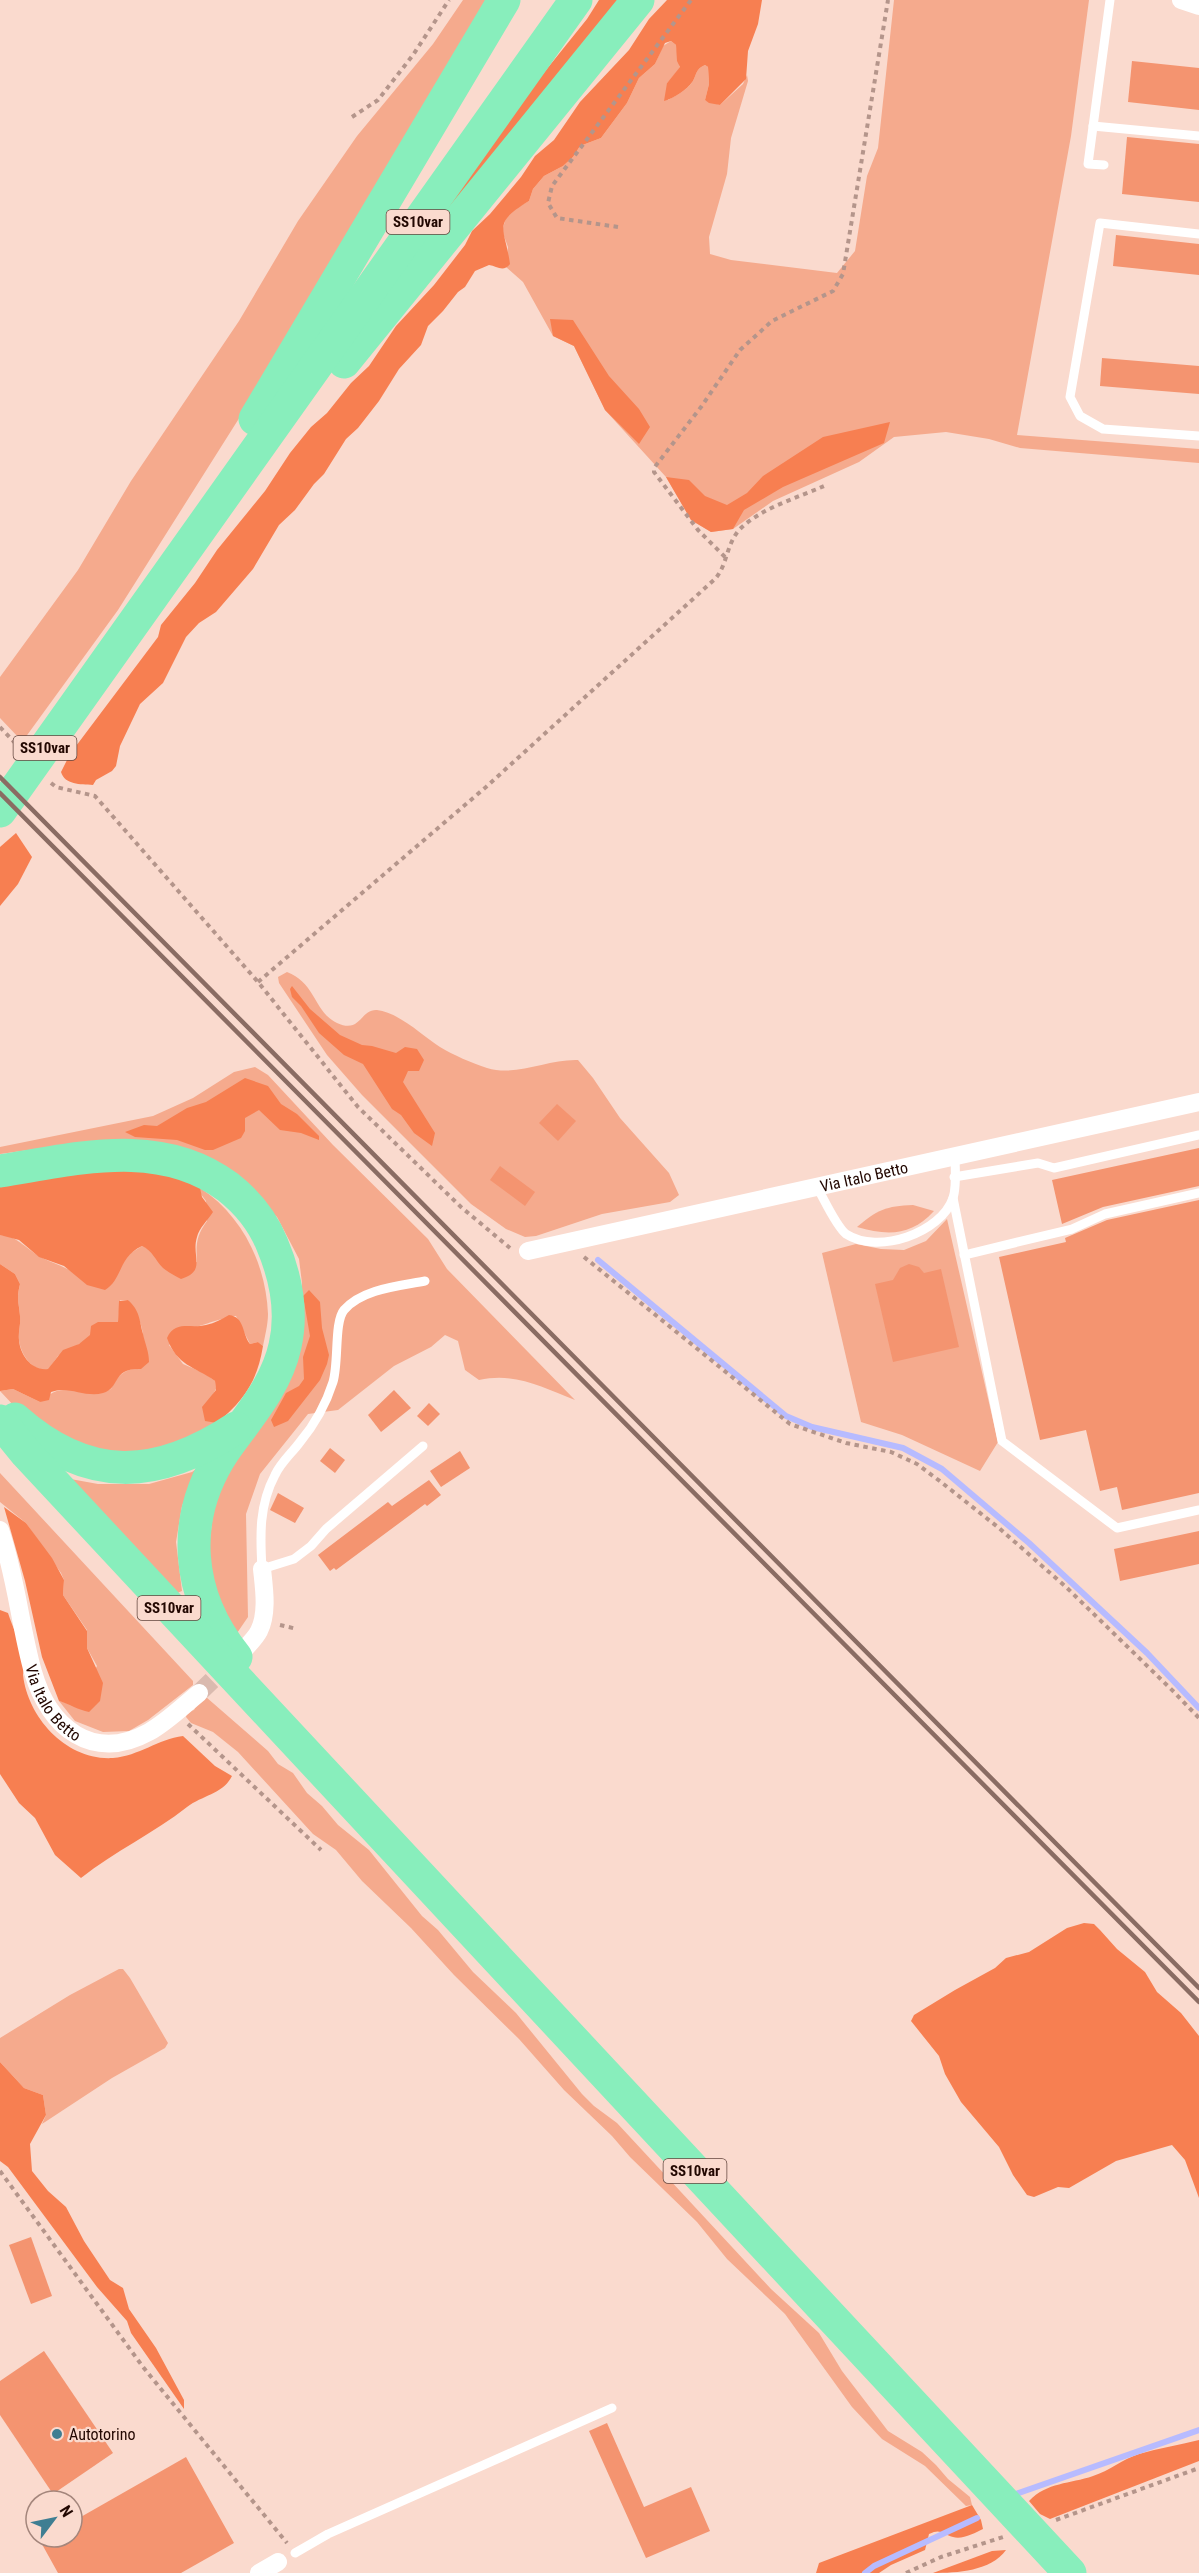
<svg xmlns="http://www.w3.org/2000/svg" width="1199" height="2573" viewBox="0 0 1199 2573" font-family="'Roboto Condensed',sans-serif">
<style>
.green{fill:#f5aa8d}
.forest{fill:#f77f51}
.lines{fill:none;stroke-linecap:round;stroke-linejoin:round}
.stream{stroke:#b7bbff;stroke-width:6}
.building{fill:#f49470}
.street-tunnel{stroke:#dabaaf;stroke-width:18;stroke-dasharray:18 9;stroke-linecap:butt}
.path{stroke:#b4958b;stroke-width:4;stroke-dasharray:4.5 4.5;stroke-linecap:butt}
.lane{stroke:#fff;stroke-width:9}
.street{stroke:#fff;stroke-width:18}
.highway{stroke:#88eebc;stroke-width:33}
.rail{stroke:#8a6c63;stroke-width:4.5}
.poi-dot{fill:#3f7e92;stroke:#fadace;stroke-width:2}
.labels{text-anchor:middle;stroke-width:4.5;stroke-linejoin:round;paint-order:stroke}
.shield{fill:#fadace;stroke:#63463e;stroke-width:1.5}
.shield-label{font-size:15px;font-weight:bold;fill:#220701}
.street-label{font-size:16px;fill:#220701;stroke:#fadace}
.poi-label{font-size:16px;fill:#220701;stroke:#fadace;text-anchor:start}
</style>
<rect width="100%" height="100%" fill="#fadace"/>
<g class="green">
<polygon points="463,0 490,0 238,420 118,610 25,738 19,738 0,718 0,677 78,570 131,481 239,321 298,221 357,136 433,44"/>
<path d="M894,0H1089L1071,136L1017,435L1199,449V463L1020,448L989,439L946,432L894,437L859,462L773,501L733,529L711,532L691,520L666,477L605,410L574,346L553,336L523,282L506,267L508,247L502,231L506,218L514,209L529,201L533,189L544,176L563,166L573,157L580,146L601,138L627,103L639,78L655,64L663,46L671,41L676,45L680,68L667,83L668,100C677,95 687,90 693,81C697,73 696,69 705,65L708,67L709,84L705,100L720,105L743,84L747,75L748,81L731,138L727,174L709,237L710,254L731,260L837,273L855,251L867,176L878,148Z"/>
<path d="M287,972C316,983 314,1012 337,1023C361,1034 360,1009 377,1010C398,1012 423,1036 440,1047C453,1055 472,1063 487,1068C517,1077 547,1059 578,1060L593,1078L620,1118L669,1173L679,1195L670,1202L602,1214L536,1236L525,1237L506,1229L471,1204L362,1095L327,1055L279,983L278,977Z"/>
<path d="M255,1067L268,1075L333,1145L428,1239L447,1269L575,1400C542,1387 515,1372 479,1380L465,1370L458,1341L445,1335L431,1347L394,1366L338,1410L308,1414L260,1474L246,1514L248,1617L235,1636L205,1579L217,1482L300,1336L302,1283L299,1259L277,1217L227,1170L79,1143L0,1154V1147L153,1116L193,1098L234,1072Z"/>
<path d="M200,1188C242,1215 266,1264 268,1314C268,1324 265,1336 263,1346L258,1342L250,1344L236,1316C233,1315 198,1326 194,1328C185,1332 177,1339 169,1345L183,1364L204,1373L215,1381L216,1389L212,1396L217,1423L186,1443L103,1457L32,1425L0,1391L13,1389L40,1402C68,1375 80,1403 111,1389C118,1375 124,1368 141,1369C145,1336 146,1328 128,1300H120L118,1322L58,1356L48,1370C32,1371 21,1355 19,1340C18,1332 21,1324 20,1316C19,1301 16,1301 20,1284L15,1274L0,1264V1235C16,1235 25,1248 39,1256C50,1263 63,1265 74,1273L121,1267L126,1256L142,1246L149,1249L164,1268L197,1262C196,1244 196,1236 207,1221L206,1201L200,1193Z"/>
<path d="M913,1205L934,1211C911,1236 888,1236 857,1227C877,1210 886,1206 913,1205Z"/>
<polygon points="947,1219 998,1442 980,1471 902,1435 861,1422 822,1253 856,1244 881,1249 904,1250 926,1241"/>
<polygon points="198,1468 182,1506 176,1542 182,1591 177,1593 65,1478 98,1484 149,1484 192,1472"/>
<polygon points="0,1473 193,1681 193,1685 148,1720 129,1731 103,1732 75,1721 59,1701 76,1705 97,1666 87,1648 87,1630 63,1595 64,1580 61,1573 26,1523 0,1502"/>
<polygon points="206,1697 268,1751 278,1764 293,1773 307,1793 322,1806 338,1825 369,1850 422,1916 438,1930 473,1972 516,2013 582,2094 594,2106 617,2123 771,2289 819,2333 842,2371 888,2431 922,2452 936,2465 948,2479 970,2497 972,2505 966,2506 925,2466 882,2439 852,2407 785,2314 727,2259 697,2222 630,2157 612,2136 564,2090 519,2039 454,1975 411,1928 362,1881 336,1850 313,1834 238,1752 213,1732 191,1723 186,1717 187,1712 194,1710 198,1702"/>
<polygon points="119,1969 123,1969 130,1978 168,2043 165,2048 112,2078 42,2124 46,2115 43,2095 24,2088 0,2062 0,2038 70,1995"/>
</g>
<g class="forest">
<polygon points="599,0 626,0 383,294 542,75 587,19"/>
<path d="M667,0H762L758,24L748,51L746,79L720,105L709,103L705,100L709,84L708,67L705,65C696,69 697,73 693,81C687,90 674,98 664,101L667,83L680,67L677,61L676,45L671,41L665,43L655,64L639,78L627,103L601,138L580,146L573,157L563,166L544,176L533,189L529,201C491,224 505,227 510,264C503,273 497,266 489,265L475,271L465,287L458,292L443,311L428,326L421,345L399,369L379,401L358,428L346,439L324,474L314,484L295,510L279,525L253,569L216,612L199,623L186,637L163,683L140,704L120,746L116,766L112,771L96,780L93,785C80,784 65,785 61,772L70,754L158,637L161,625L195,583L217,550L265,491L290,453L311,427L327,413L351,383L369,366L396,326L434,285L465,245L472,231L490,214L521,177L535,156L554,140L580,102L629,50L649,19Z"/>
<polygon points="550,319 573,320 609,376 639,409 650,427 639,444 605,410 574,346 553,336"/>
<polygon points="890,422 884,443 783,487 744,510 733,529 711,532 691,520 666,477 689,480 705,496 727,505 747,493 763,476 823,437"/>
<polygon points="16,833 32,857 18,884 0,906 0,847"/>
<polygon points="292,986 310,1009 340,1035 362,1045 372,1046 396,1053 405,1047 417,1049 424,1060 419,1071 408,1071 403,1082 435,1133 432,1146 414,1133 401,1115 392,1109 363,1064 344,1055 319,1033 301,1006 292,997 290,989"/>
<polygon points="245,1078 268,1086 281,1104 297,1114 319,1136 319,1140 301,1133 280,1130 259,1110 245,1118 245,1131 241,1138 213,1150 205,1150 177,1140 135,1137 125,1132 144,1125 157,1126 187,1108 206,1102"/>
<path d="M110,1169H159L200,1188L202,1197L213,1212C208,1220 199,1228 197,1237C191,1256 207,1271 181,1279C175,1276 168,1272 163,1268C155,1260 153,1251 142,1246C118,1257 123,1279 105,1290L87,1285L64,1266L39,1257L19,1240L0,1235V1186Z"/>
<path d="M0,1264L15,1274L20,1284C16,1300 19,1302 20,1316C21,1324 18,1332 19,1340C20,1355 32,1371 48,1369L63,1350L79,1344L90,1335L91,1326L98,1322H118L119,1301L128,1300C140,1311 139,1319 143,1334C145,1344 149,1351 149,1362L141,1369C111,1368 121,1388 103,1393C85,1398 68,1385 51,1392L49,1400L40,1402L13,1389L0,1391Z"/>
<polygon points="309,1290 320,1302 322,1328 329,1355 327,1364 320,1380 288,1421 274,1427 271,1420 286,1393 299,1386 304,1379 303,1357 310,1336 303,1296"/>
<path d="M229,1315C245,1317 242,1334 250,1344L258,1342L263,1346C257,1382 244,1400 217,1423L205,1421L202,1407L216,1390L215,1381C194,1366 177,1366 167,1338C175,1320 190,1329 206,1325C215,1323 222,1319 229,1315Z"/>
<path d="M4,1507L26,1523L52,1558L64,1580L63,1595L87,1631V1648L103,1683L100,1701L89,1712C78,1710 70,1704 59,1701L42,1657L25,1581Z"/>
<path d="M0,1610L8,1613C12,1626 23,1648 24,1661C25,1666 23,1670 23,1675C28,1718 67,1761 113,1758C139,1756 158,1739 183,1736L215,1766L232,1776C223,1794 203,1795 187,1807C154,1833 115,1851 81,1878L55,1855L35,1818L19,1803L0,1774Z"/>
<polygon points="1084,1923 1094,1924 1100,1930 1117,1949 1145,1972 1157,1992 1181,2013 1199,2036 1199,2198 1185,2160 1172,2145 1116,2161 1069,2188 1058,2187 1034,2197 1027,2195 1013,2175 999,2147 961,2102 945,2074 939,2056 911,2021 914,2015 955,1990 995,1968 1006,1958 1029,1952 1067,1928"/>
<polygon points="0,2062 24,2088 43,2095 46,2115 30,2144 32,2171 48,2191 66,2207 84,2241 110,2280 123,2288 129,2309 156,2348 184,2400 184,2409 131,2333 127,2321 97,2287 8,2167 0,2161"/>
<path d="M1199,2440V2461L1050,2519L1040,2514L1029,2501C1047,2482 1070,2484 1093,2476C1109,2471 1123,2459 1139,2454C1159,2448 1179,2445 1199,2440Z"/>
<path d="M972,2505L981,2520L983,2529C975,2533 962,2540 953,2537C942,2534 941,2528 929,2534L925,2550L891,2565L879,2573H816L819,2563Z"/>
<path d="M1006,2550C991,2571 957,2573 933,2573L992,2551Z"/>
</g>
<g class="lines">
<g class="stream">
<polyline points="598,1260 786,1416 812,1427 903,1448 942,1469 1029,1543 1147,1653 1199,1708"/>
<polyline points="1016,2494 1199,2430"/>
<polyline points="865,2573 874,2566 977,2518"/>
</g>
</g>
<g class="building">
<polygon points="1132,61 1199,68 1199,110 1128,102"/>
<polygon points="1127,137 1199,144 1199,202 1122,194"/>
<polygon points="1116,235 1199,244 1199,275 1113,266"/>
<polygon points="1102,358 1199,366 1199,394 1100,386"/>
<polygon points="557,1104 576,1121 558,1141 539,1123"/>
<polygon points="1199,1148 1199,1186 1103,1207 1062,1224 1052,1180"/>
<polygon points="500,1166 535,1192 525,1206 490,1180"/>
<polygon points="1199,1200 1199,1493 1122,1510 1117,1487 1100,1491 1086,1430 1040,1440 999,1257 1066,1242 1065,1238 1107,1220"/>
<polygon points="909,1264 919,1267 924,1273 941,1269 959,1347 893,1362 875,1284 893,1280 900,1268"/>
<polygon points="394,1390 411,1408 381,1432 368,1415"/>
<polygon points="429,1403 440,1414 428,1426 417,1416"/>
<polygon points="330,1448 345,1460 335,1473 320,1461"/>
<polygon points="460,1451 470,1468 441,1487 430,1471"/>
<polygon points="429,1480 441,1495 427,1506 425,1504 336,1570 334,1568 330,1571 318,1555 388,1502 392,1506"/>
<polygon points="278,1493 304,1508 295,1523 270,1510"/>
<polygon points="1199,1531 1199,1564 1120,1581 1114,1549"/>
<polygon points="31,2237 52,2296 31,2304 9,2245"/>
<polygon points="44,2351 113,2453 53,2494 0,2415 0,2381"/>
<polygon points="607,2423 644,2507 691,2487 710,2531 646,2558 589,2431"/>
<polygon points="186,2457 234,2543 181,2573 58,2573 38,2537 72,2537 72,2522"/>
</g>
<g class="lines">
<polyline class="street-tunnel" points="199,1693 230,1663"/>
<g class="path">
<polyline points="352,117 378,100 413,55 449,0"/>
<polyline points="618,227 557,218 548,203 552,186 691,0"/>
<polyline points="725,557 698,530 654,472 654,468 701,407 740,350 772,321 833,291 843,274 888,0"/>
<polyline points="0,727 16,744"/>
<polyline points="51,783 56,787 95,796 258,982 358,1107 461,1207 510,1248"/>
<path d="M258,982L486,787L715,579C728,564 726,544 740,529C761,508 797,498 824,486"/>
<polyline points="584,1257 790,1424 846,1443 891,1452 917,1464 941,1482 999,1528 1066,1587 1174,1692 1199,1718"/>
<polyline points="280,1625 297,1629"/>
<polyline points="188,1724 321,1850"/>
<polyline points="0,2171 143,2367 287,2543"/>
<polyline points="1056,2520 1199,2468"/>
<polyline points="906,2573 941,2557 1003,2537"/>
</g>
<g class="lane">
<polyline points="1093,126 1199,136"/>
<polyline points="1104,165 1088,164 1110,0"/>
<polyline points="1199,234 1100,223 1070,397 1080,416 1103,429 1199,436"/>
<polyline points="954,1177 1038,1163 1054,1168 1199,1135"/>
<path d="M817,1187C824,1199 836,1226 846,1234C878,1255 941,1233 953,1198C957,1186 955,1169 955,1156"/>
<polyline points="953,1198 1002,1441 1117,1528 1199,1510"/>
<polyline points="964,1255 1072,1229 1105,1214 1199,1193"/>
<path d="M423,1446L326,1529L311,1546L294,1559L262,1569C260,1535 259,1505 275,1475C281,1462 292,1453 300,1442C315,1424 326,1404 333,1382C339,1362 334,1322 344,1310C362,1289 399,1286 425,1281"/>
<polyline points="295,2553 328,2534 612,2408"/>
</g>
<g class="street">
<polyline points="1181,0 1199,6"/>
<path id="s1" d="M528,1251L1199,1102"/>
<path id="s2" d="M0,1530C16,1576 20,1626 33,1672C49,1728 93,1763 149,1732C167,1722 183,1706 199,1693"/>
<path d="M240,1654C246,1647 255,1639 259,1631C268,1613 264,1588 262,1569"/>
<polyline points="259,2573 278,2562"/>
</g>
<g class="highway">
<polyline points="344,362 638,0"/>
<polyline points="255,419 504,0"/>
<polyline points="0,811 576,0"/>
<path d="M0,1171C77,1159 160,1136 228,1187C247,1202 263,1222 272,1244C286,1277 293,1311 285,1346C276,1387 247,1418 224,1451C179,1519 186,1595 236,1657"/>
<path d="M15,1419C88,1484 157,1480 236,1428"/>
<polyline points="0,1421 26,1453 1070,2573"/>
</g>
<g class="rail">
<polyline points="0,777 1199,1988"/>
<polyline points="0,793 1199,2002"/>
</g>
</g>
<circle class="poi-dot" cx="57" cy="2434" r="6"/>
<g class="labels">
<g class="shield">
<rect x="386.5" y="210" width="63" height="24" rx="4.5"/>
<rect x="13.5" y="736" width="63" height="24" rx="4.5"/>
<rect x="137.5" y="1596" width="63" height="24" rx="4.5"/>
<rect x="663.5" y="2159" width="63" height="24" rx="4.5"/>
</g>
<g class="shield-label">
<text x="418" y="227">SS10var</text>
<text x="45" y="753">SS10var</text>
<text x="169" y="1613">SS10var</text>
<text x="695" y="2176">SS10var</text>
</g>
<g class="street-label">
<text dy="6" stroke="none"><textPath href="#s1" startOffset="344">Via Italo Betto</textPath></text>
<text dy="6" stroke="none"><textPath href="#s2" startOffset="183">Via Italo Betto</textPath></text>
</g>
<g class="poi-label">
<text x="69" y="2440">Autotorino</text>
</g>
</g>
<g transform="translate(54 2519) rotate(58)"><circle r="28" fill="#fadace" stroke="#a4867c" stroke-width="1.5"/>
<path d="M0-4.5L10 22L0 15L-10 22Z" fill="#3f7e92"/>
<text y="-9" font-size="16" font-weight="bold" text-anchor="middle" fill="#220701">N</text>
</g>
</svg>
